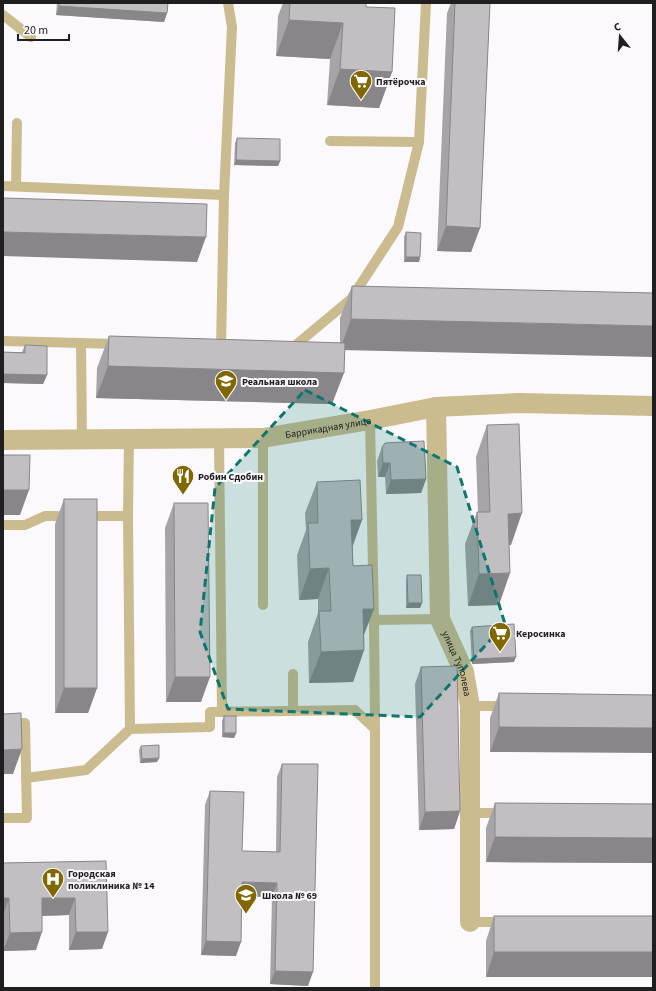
<svg xmlns="http://www.w3.org/2000/svg" width="656" height="991" viewBox="0 0 656 991" font-family="'Source Sans 3',sans-serif">
<style>
.lines{fill:none;stroke-linecap:round;stroke-linejoin:round}
.service{stroke:#cbbc90;stroke-width:10}
.minor{stroke:#cbbc90;stroke-width:20}
.wall{fill:#a7a4a7}
.shaded-wall{fill:#888688}
.building{fill:#c2bfc2;stroke:#888688}
.marked{fill:#0f766e;fill-opacity:0.2;stroke:#0f766e;stroke-width:3;stroke-dasharray:8 5;stroke-linejoin:round}
.labels{text-anchor:middle;stroke-width:4;stroke-linejoin:round;paint-order:stroke}
.poi-label{font-size:10px;font-weight:bold;fill:#201f20;stroke:#fcf9fc;text-anchor:start}
.street-label{font-size:10px;fill:#201f20;stroke:#fcf9fc}
</style>
<rect width="100%" height="100%" fill="#fcf9fc"/>
<g class="lines">
<g class="service">
<polyline points="3,15 31,37"/>
<polyline points="330,141 419,142"/>
<polyline points="3,186 224,195"/>
<polyline points="16,186 17,123"/>
<polyline points="3,341 119,344"/>
<polyline points="81,343 82,439"/>
<polyline points="221,347 224,195 232,27 228,3"/>
<polyline points="291,349 351,299 398,227 419,142 426,3"/>
<polyline points="370,420 374,620 440,619"/>
<polyline points="129,438 128,516 130,729"/>
<polyline points="263,438 263,605"/>
<polyline points="219,439 222,712"/>
<polyline points="3,525 25,525 45,516 128,516"/>
<polyline points="293,674 293,711"/>
<polyline points="470,706 508,706"/>
<polyline points="3,723 25,723 27,818 3,818"/>
<polyline points="26,778 86,770 130,729 210,727 210,712 355,710 375,729 374,620"/>
<polyline points="470,813 506,813"/>
<polyline points="470,922 506,922"/>
<polyline points="375,987 375,729"/>
</g>
<g class="minor">
<path id="s1" d="M436,407L440,619L464,672L470,706V922"/>
<path id="s2" d="M3,440L263,438L370,420L436,407L519,403L653,406"/>
</g>
</g>
<g class="wall">
<polygon points="57,3 168,3 167,13 164,22 56,15"/>
<polygon points="283,3 366,3 366,7 392,72 379,108 327,105 330,59 276,56 278,16"/>
<polygon points="451,3 490,3 480,228 471,252 437,251 447,13"/>
<polygon points="237,138 280,161 278,166 234,165 235,143"/>
<polygon points="406,232 420,257 419,262 404,262 404,237"/>
<polygon points="352,286 653,293 344,350 332,404 96,398 97,368 109,336 340,343 340,318"/>
<polygon points="25,345 47,375 43,384 3,383 3,352 22,352"/>
<polygon points="487,425 511,545 509,545 499,605 468,606 465,544 477,512 478,512 476,457"/>
<polygon points="382,447 426,479 421,493 386,494 385,477 378,477 377,461"/>
<polygon points="317,482 362,520 353,546 353,566 364,637 364,650 353,682 309,683 308,642 318,613 318,599 299,600 297,555 306,530 305,513"/>
<polygon points="64,499 97,688 88,713 55,713 55,524"/>
<polygon points="174,503 201,702 166,702 165,528"/>
<polygon points="407,575 422,603 420,608 406,608 406,580"/>
<polygon points="472,627 514,662 472,664 470,631"/>
<polygon points="421,667 460,811 454,829 419,830 415,684"/>
<polygon points="499,693 653,695 490,752 490,718"/>
<polygon points="224,716 236,733 234,738 222,737 222,721"/>
<polygon points="141,746 159,758 157,762 140,763 139,750"/>
<polygon points="282,764 308,986 270,984 272,897 242,896 236,956 201,955 205,805 210,791 242,851 276,852 277,777"/>
<polygon points="495,803 653,804 653,863 486,862 486,828"/>
<polygon points="106,861 102,949 69,950 69,915 42,916 36,950 3,951 3,863"/>
<polygon points="494,916 653,916 486,977 486,941"/>
</g>
<g class="shaded-wall">
<polygon points="59,6 167,13 164,22 56,15"/>
<polygon points="289,20 343,23 330,59 276,56"/>
<polygon points="340,69 392,72 379,108 327,105"/>
<polygon points="236,160 280,161 278,166 234,165"/>
<polygon points="446,226 480,228 471,252 437,251"/>
<polygon points="3,232 206,237 197,262 3,256"/>
<polygon points="406,257 420,257 419,262 404,262"/>
<polygon points="351,319 653,326 653,357 340,350"/>
<polygon points="108,366 344,373 332,404 96,398"/>
<polygon points="3,374 47,375 43,384 3,383"/>
<polygon points="383,463 390,463 385,477 378,477"/>
<polygon points="426,479 421,493 386,494 391,480"/>
<polygon points="3,490 29,490 20,515 3,515"/>
<polygon points="522,513 511,545 496,545 508,514"/>
<polygon points="351,520 362,520 350,551"/>
<polygon points="329,568 318,599 299,600 310,569"/>
<polygon points="510,573 499,605 468,606 479,574"/>
<polygon points="408,603 422,603 420,608 406,608"/>
<polygon points="363,609 374,609 362,640"/>
<polygon points="364,650 353,682 309,683 321,652"/>
<polygon points="516,657 514,662 472,664 474,659"/>
<polygon points="175,677 210,677 201,702 166,702"/>
<polygon points="64,688 97,688 88,713 55,713"/>
<polygon points="499,727 653,728 653,753 490,752"/>
<polygon points="224,733 236,733 234,738 222,737"/>
<polygon points="22,749 13,774 3,774 3,750"/>
<polygon points="159,758 157,762 140,763 142,759"/>
<polygon points="460,811 454,829 419,830 425,812"/>
<polygon points="495,837 653,838 653,863 486,862"/>
<polygon points="242,882 277,883 272,897 237,896"/>
<polygon points="3,898 9,898 3,915"/>
<polygon points="42,898 75,898 69,915 35,916"/>
<polygon points="42,932 36,950 3,951 10,933"/>
<polygon points="76,932 108,932 102,949 69,950"/>
<polygon points="206,941 241,942 236,956 201,955"/>
<polygon points="494,952 653,952 653,977 486,977"/>
<polygon points="275,971 313,972 308,986 270,984"/>
</g>
<g class="building">
<polygon points="59,3 168,3 167,13 59,6"/>
<polygon points="290,3 366,3 366,7 395,8 392,72 340,69 343,23 289,20"/>
<polygon points="455,3 490,3 480,228 446,226"/>
<polygon points="237,138 280,139 280,161 236,160"/>
<polygon points="3,198 207,204 206,237 3,232"/>
<polygon points="406,232 421,233 420,257 406,257"/>
<polygon points="352,286 653,293 653,326 351,319"/>
<polygon points="109,336 345,343 344,373 108,366"/>
<polygon points="25,345 47,346 47,375 3,374 3,352 25,353"/>
<polygon points="519,424 522,513 508,514 510,573 479,574 477,512 490,512 487,425"/>
<polygon points="424,441 426,479 391,480 390,463 383,463 382,447 385,443"/>
<polygon points="3,455 30,455 29,490 3,490"/>
<polygon points="360,480 362,520 351,520 353,566 372,565 374,609 363,609 364,650 321,652 319,611 331,611 329,568 310,569 308,523 318,523 317,482"/>
<rect x="64" y="499" width="33" height="189"/>
<polygon points="174,503 208,503 210,677 175,677"/>
<polygon points="407,575 421,575 422,603 408,603"/>
<polygon points="514,624 516,657 474,659 472,627"/>
<polygon points="457,666 460,811 425,812 421,667"/>
<polygon points="499,693 653,695 653,728 499,727"/>
<polygon points="21,713 22,749 3,750 3,714"/>
<rect x="224" y="716" width="12" height="17"/>
<polygon points="159,745 159,758 142,759 141,746"/>
<polygon points="282,764 318,764 313,972 275,971 277,883 242,882 241,942 206,941 210,791 244,792 242,851 280,852"/>
<polygon points="495,803 653,804 653,838 495,837"/>
<polygon points="106,861 108,932 76,932 75,898 42,898 42,932 10,933 9,898 3,898 3,863"/>
<rect x="494" y="916" width="159" height="36"/>
</g>
<path class="marked" d="M305,390L457,467L505,624L420,717L228,709L200,632L215,488Z"/>
<defs>
<g id="supermarket-pin" transform="scale(1.15)"><path d="M0 17L-7.5 6A9.5 9.5 0 1 1 7.5 6Z" fill="#806700" stroke="#fcf9fc"/><path d="M-6-5.5h2.5l.6 2H6L4.5 2H-2.5L-4.4-4H-6ZM-1.5 3.2a1.3 1.3 0 1 0 .1 0ZM3 3.2a1.3 1.3 0 1 0 .1 0Z" fill="#fff"/></g>
<g id="school-pin" transform="scale(1.15)"><path d="M0 17L-7.5 6A9.5 9.5 0 1 1 7.5 6Z" fill="#806700" stroke="#fcf9fc"/><path d="M0-5L7-2L0 1L-7-2ZM-4 1L0 2.5L4 1V4Q0 6-4 4Z" fill="#fff"/></g>
<g id="restaurant-pin" transform="scale(1.15)"><path d="M0 17L-7.5 6A9.5 9.5 0 1 1 7.5 6Z" fill="#806700" stroke="#fcf9fc"/><path d="M-5-6h1v4h1v-4h1v4h1v-4h1v5L-1.5 .5V6h-2V.5L-5-1ZM5-6V6H3V1.5H1.5Q1.5-4 5-6Z" fill="#fff"/></g>
<g id="hospital-pin" transform="scale(1.15)"><path d="M0 17L-7.5 6A9.5 9.5 0 1 1 7.5 6Z" fill="#806700" stroke="#fcf9fc"/><path d="M-5-5h3v3.5h4V-5h3V5h-3V1.5h-4V5h-3Z" fill="#fff"/></g>
</defs>
<g fill-rule="evenodd">
<use href="#supermarket-pin" x="361" y="81"/>
<use href="#school-pin" x="226" y="381"/>
<use href="#restaurant-pin" x="183" y="476"/>
<use href="#supermarket-pin" x="500" y="633"/>
<use href="#hospital-pin" x="53" y="879"/>
<use href="#school-pin" x="246" y="895"/>
</g>
<g class="labels">
<g class="poi-label">
<text x="376" y="85">Пятёрочка</text>
<text x="242" y="385">Реальная школа</text>
<text x="198" y="480">Робин Сдобин</text>
<text x="516" y="637">Керосинка</text>
<text x="68" y="877">Городская<tspan x="68" dy="12">поликлиника № 14</tspan></text>
<text x="262" y="899">Школа № 69</text>
</g>
<g class="street-label">
<text dy="4" stroke="none"><textPath href="#s2" startOffset="326">Баррикадная улица</textPath></text>
<text dy="4" stroke="none"><textPath href="#s1" startOffset="260">улица Туполева</textPath></text>
</g>
</g>
<rect width="656" height="991" fill="none" stroke="#201f20" stroke-width="8"/>
<g transform="translate(620 36) rotate(343)" stroke="#fcf9fc" stroke-width="3" paint-order="stroke">
<path d="M0-3L7 15L0 10L-7 15Z" fill="#201f20"/>
<text y="-6" font-size="11" font-weight="bold" text-anchor="middle" fill="#201f20">С</text>
</g>
<path d="M18 34v6h51v-6" fill="none" stroke="#201f20" stroke-width="2"/>
<text x="24" y="34" font-size="12" fill="#201f20" stroke="#fcf9fc" stroke-width="3" paint-order="stroke">20 m</text>
</svg>
